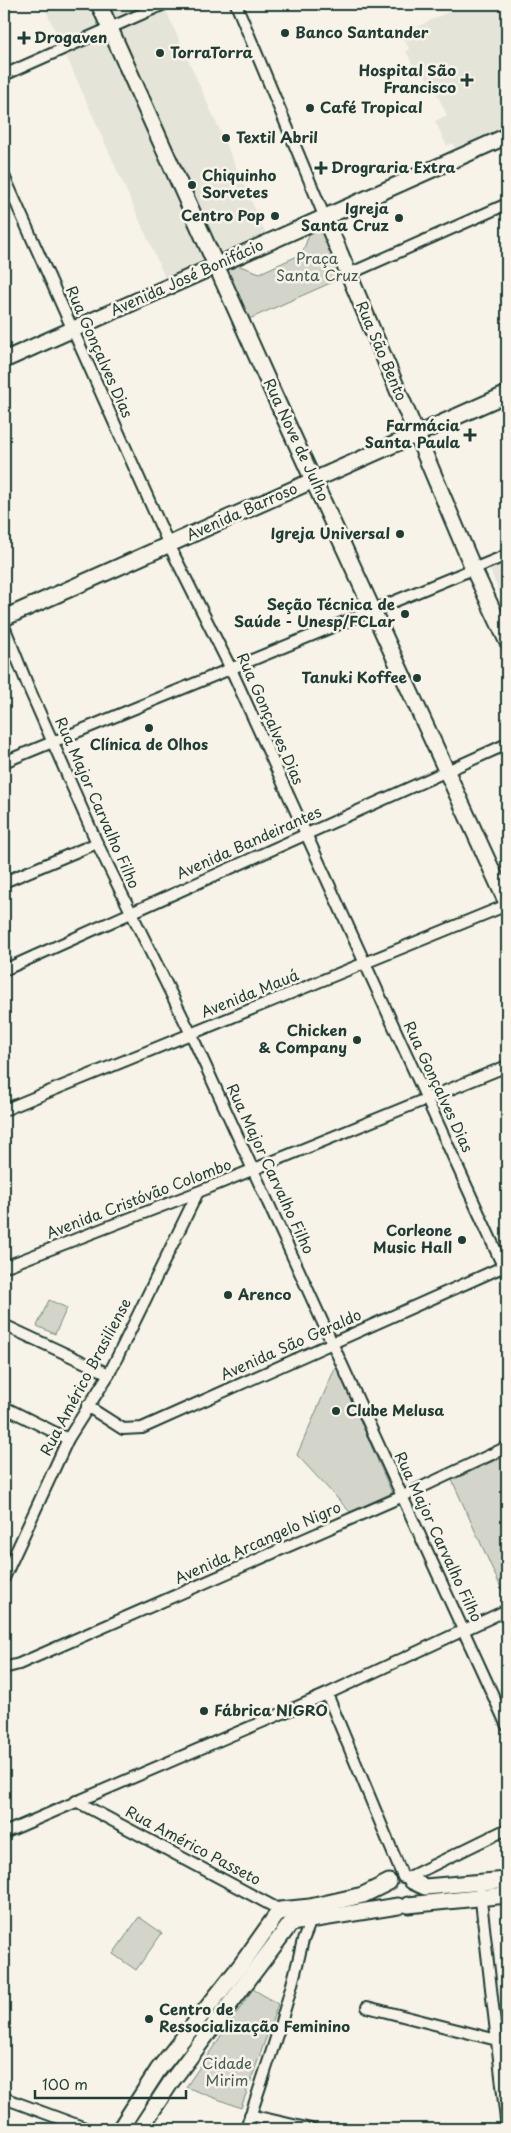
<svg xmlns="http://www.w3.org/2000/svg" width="511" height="2133" viewBox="0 0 511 2133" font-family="'Playpen Sans',sans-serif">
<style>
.built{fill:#e5e4d9}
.green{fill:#d3d5ca;stroke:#79897f}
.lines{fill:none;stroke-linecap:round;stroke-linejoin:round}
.street-casing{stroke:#1f3d34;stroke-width:14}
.secondary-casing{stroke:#1f3d34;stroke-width:19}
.street{stroke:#f7f3e8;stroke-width:10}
.secondary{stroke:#f7f3e8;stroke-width:15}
.poi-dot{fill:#1f3d34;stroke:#f7f3e8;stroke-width:2}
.labels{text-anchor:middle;stroke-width:5;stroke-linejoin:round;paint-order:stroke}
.poi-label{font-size:15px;font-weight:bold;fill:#1f3d34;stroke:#f7f3e8;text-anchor:start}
.park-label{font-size:15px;fill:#435b52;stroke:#f7f3e8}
.street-label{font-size:15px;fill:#1f3d34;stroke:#f7f3e8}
</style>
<rect width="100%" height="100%" fill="#f7f3e8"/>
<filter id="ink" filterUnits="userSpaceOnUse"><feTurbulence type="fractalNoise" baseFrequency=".02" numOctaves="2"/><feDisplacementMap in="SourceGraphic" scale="10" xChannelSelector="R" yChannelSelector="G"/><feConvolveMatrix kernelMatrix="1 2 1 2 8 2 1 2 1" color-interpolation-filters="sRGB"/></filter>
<g filter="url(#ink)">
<g class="built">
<polygon points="43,4 163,4 268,238 167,282"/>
<polygon points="465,4 507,4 507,126 456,150 452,143 447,146 435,121 447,115 432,84 430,84 424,73 418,76 406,51 409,49 402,34"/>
<polygon points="507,563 507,610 490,570"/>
</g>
<g class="green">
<polygon points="322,227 344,277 249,319 227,269 237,265 260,273 302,254 310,232"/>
<polygon points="49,1300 67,1308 55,1334 37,1326"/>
<polygon points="336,1366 392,1493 350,1512 297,1455"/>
<polygon points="505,1456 507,1462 507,1601 452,1480"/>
<polygon points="139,1917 162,1933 136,1970 113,1954"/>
<polygon points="253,1989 278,2004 241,2108 186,2087"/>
</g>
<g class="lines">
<g class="street-casing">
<g id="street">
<polyline points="236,4 325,218"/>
<polyline points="4,75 164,4"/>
<polyline points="4,176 169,545 230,667 507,1275"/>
<polyline points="349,274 507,204"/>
<polyline points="4,626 28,686 97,843 191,1034 507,1726"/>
<polyline points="4,762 507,555"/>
<polyline points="4,882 97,843"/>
<polyline points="4,970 507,744"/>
<polyline points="4,1110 507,905"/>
<polyline points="4,1267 198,1192 507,1066"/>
<polyline points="4,1325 109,1374"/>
<polyline points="87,1406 123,1429 142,1428 507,1265"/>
<polyline points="4,1407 68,1439"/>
<polyline points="4,1578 68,1439 109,1374 198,1192"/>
<polyline points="4,1668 19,1664 403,1496 507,1447"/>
<polyline points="327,1694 403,1877"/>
<polyline points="76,1801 280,1910 283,1914"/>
<polyline points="4,1833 327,1694 507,1610"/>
<polyline points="407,1878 507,1829"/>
<polyline points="480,1892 507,2129"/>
<polyline points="367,2007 497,2040"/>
<polyline points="4,2098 88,2129"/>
<polyline points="250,2115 311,2129"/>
<path d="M246,2129C266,2068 288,2007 302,1944C304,1935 311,1925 311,1915"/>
</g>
</g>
<g class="secondary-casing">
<g id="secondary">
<polyline points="99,4 275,397 507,903"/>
<polyline points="325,218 473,568 507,641"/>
<polyline points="4,360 507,136"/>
<polyline points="4,618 507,394"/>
<polyline points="412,1881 425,1887 507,1880"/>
<polyline points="408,1905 507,1895"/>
<polyline points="120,2129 158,2070 241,1965 280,1910 310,1907 363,1895 389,1882"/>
<polyline points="140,2129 171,2082 291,1923 398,1906"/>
</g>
</g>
<use href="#street" class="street"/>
<use href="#secondary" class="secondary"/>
</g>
</g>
<g class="poi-dot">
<circle cx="285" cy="33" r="5"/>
<path d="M21.5 30.5h5v5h5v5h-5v5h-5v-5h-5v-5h5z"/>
<circle cx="160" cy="53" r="5"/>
<path d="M464.5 72.5h5v5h5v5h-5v5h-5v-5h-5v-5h5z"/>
<circle cx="310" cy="108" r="5"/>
<circle cx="226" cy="138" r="5"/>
<path d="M318.5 160.5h5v5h5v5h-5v5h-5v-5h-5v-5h5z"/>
<circle cx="192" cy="185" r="5"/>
<circle cx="275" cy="216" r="5"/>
<circle cx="399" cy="218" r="5"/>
<path d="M467.5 427.5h5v5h5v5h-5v5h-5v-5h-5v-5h5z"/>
<circle cx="400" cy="534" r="5"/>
<circle cx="405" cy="614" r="5"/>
<circle cx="417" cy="678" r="5"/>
<circle cx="149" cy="728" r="5"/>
<circle cx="357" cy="1040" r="5"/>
<circle cx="462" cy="1240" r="5"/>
<circle cx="228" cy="1295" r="5"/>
<circle cx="336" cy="1411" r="5"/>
<circle cx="204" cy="1711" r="5"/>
<circle cx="149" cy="2019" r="5"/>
</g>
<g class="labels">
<g class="poi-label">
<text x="295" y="38">Banco Santander</text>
<text x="34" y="43">Drogaven</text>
<text x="170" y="58">TorraTorra</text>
<text x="456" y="76" text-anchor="end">Hospital São<tspan x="456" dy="17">Francisco</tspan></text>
<text x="320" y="113">Café Tropical</text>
<text x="236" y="143">Textil Abril</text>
<text x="331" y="173">Drograria Extra</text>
<text x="202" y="181">Chiquinho<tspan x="202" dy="17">Sorvetes</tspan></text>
<text x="389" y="214" text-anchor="end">Igreja<tspan x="389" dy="17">Santa Cruz</tspan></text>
<text x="265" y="221" text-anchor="end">Centro Pop</text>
<text x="460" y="431" text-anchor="end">Farmácia<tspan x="460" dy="17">Santa Paula</tspan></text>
<text x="390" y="539" text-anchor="end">Igreja Universal</text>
<text x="395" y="610" text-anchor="end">Seção Técnica de<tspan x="395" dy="17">Saúde - Unesp/FCLar</tspan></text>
<text x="407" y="683" text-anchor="end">Tanuki Koffee</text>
<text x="149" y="750" text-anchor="middle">Clínica de Olhos</text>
<text x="347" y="1036" text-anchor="end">Chicken<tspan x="347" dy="17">&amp; Company</tspan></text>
<text x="452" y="1236" text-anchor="end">Corleone<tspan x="452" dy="17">Music Hall</tspan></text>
<text x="238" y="1300">Arenco</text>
<text x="346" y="1416">Clube Melusa</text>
<text x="214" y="1716">Fábrica NIGRO</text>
<text x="159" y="2015">Centro de<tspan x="159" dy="17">Ressocialização Feminino</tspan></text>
</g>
<g class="park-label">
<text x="317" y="264">Praça<tspan x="317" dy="17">Santa Cruz</tspan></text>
<text x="227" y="2069">Cidade<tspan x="227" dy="17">Mirim</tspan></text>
</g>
<g class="street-label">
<text transform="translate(187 278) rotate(-24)" y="5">Avenida José Bonifácio</text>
<text transform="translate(381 351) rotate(67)" y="5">Rua São Bento</text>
<text transform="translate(99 352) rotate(66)" y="5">Rua Gonçalves Dias</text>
<text transform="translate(296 440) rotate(65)" y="5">Rua Nove de Julho</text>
<text transform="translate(242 512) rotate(-24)" y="5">Avenida Barroso</text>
<text transform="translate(270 719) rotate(66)" y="5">Rua Gonçalves Dias</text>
<text transform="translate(97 803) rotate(66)" y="5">Rua Major Carvalho Filho</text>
<text transform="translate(249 843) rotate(-24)" y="5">Avenida Bandeirantes</text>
<text transform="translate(250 994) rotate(-22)" y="5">Avenida Mauá</text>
<text transform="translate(438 1087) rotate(65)" y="5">Rua Gonçalves Dias</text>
<text transform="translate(270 1169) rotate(65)" y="5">Rua Major Carvalho Filho</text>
<text transform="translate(139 1199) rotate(-21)" y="5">Avenida Cristóvão Colombo</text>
<text transform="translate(291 1345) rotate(-24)" y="5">Avenida São Geraldo</text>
<text transform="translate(86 1377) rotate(-62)" y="5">Rua Américo Brasiliense</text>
<text transform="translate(438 1537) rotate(65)" y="5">Rua Major Carvalho Filho</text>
<text transform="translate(258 1543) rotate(-24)" y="5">Avenida Arcangelo Nigro</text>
<text transform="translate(193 1846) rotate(28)" y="5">Rua Américo Passeto</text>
</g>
</g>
<rect width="511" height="2133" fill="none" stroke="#f7f3e8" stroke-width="20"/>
<rect x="10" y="10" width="491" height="2113" fill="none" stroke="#1f3d34" stroke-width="2" filter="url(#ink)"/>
<path d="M35 2090v8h151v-8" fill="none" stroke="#1f3d34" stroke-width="2.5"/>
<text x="42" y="2090" font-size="15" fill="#1f3d34" stroke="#f7f3e8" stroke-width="4" paint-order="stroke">100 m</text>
</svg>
